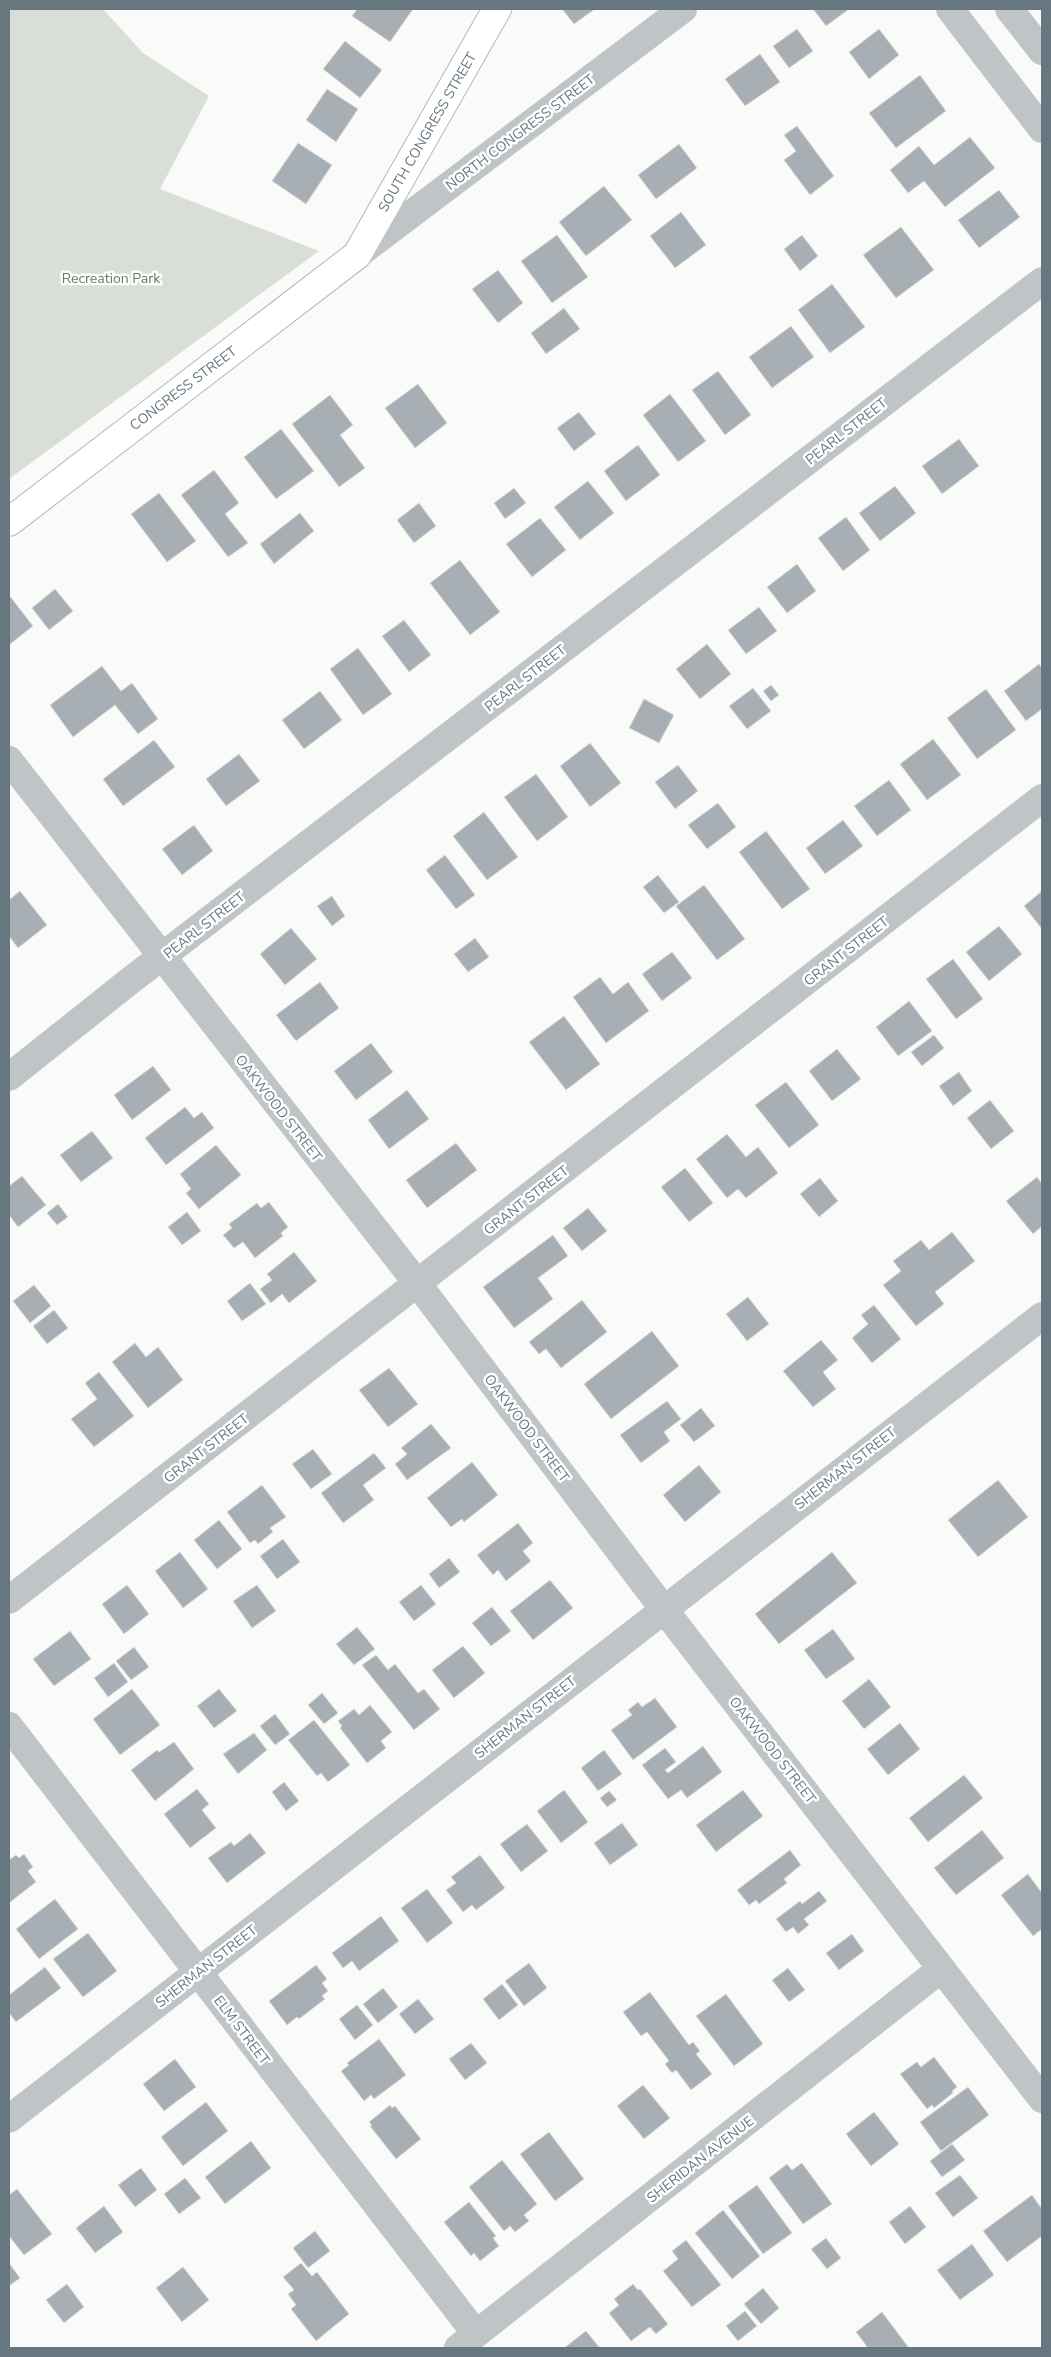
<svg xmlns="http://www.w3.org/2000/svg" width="1051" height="2357" viewBox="0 0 1051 2357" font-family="'Nunito Sans',sans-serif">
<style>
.green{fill:#daded8}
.building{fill:#a7afb4;stroke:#dcdcda}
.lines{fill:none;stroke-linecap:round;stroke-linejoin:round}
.secondary-casing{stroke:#b2b8bc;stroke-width:30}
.street{stroke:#bfc4c7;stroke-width:28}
.secondary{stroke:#fff;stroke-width:28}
.labels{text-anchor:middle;stroke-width:5;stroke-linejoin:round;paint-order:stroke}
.street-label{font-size:14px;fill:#677780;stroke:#fff}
.park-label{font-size:14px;fill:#6a7966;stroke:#fff}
</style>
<rect width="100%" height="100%" fill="#fafaf8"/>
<polygon class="green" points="9,9 103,9 143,53 209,96 160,189 319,251 9,479"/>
<g class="building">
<polygon points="357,9 413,9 390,42 352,16"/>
<polygon points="562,9 595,9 574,24"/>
<polygon points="813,9 849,9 826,26"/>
<polygon points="797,29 813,51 789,68 773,46"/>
<polygon points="879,29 899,55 869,79 849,52"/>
<polygon points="345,41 382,70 360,98 323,69"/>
<polygon points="760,54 780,82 745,106 725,79"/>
<polygon points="920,75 946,111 896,148 869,113"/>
<polygon points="327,89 358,109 336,142 306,120"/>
<polygon points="797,126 834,176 810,195 784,160 796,151 784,135"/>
<polygon points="970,137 995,168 945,207 924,181 908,193 890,170 919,146 934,165"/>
<polygon points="298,143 332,165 306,204 272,181"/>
<polygon points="679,144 697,168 656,199 638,175"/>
<polygon points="604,186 632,220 586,256 559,222"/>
<polygon points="999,190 1020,217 979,248 958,220"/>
<polygon points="681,212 706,245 675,268 650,236"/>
<polygon points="901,227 934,270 896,298 863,255"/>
<polygon points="557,235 588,277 552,303 521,261"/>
<polygon points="802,235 818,256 800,271 784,249"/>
<polygon points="498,270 523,303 498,323 472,289"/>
<polygon points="832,284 865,327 830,353 798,310"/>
<polygon points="564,308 580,329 546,354 531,333"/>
<polygon points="791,326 814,357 772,388 749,357"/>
<polygon points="718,371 751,415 725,435 692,390"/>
<polygon points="418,384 447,423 415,448 385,408"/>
<polygon points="670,394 706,441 678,462 643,415"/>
<polygon points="330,395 353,425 340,435 365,468 339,487 292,424"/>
<polygon points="579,412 596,434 574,451 557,428"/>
<polygon points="281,429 314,471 276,499 244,457"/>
<polygon points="959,439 979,466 942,494 922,466"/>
<polygon points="638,445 660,475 626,501 604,471"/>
<polygon points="214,470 239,503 225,514 248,543 228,557 181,495"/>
<polygon points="588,481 614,513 580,540 554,507"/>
<polygon points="895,486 916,513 880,541 859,513"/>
<polygon points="514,488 526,503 505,519 494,503"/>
<polygon points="159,493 196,541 167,562 131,514"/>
<polygon points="419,503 436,526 414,543 397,520"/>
<polygon points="300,513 314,531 274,564 260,544"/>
<polygon points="846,517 870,550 843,571 818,538"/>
<polygon points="540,518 566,550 532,577 506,544"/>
<polygon points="460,560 500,612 470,635 430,583"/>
<polygon points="797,564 816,591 787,613 767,587"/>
<polygon points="55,589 73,611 49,630 32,608"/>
<polygon points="9,595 33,626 9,645"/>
<polygon points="759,607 777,631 746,654 728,630"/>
<polygon points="404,620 431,655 409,672 382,636"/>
<polygon points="707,644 731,674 700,699 676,669"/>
<polygon points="358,648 392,694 363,715 330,669"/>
<polygon points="1039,664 1042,668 1042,709 1026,721 1004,691"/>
<polygon points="102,666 121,691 132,683 158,719 138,734 115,705 73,737 50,705"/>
<polygon points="771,685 779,695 771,701 763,691"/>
<polygon points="753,688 771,711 747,729 729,706"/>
<polygon points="986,689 1016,730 977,759 947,718"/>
<polygon points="320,691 342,720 304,749 282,720"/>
<polygon points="644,699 674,715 659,743 629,728"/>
<polygon points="933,739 961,775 927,800 900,764"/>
<polygon points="154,740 175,767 123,806 103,779"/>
<polygon points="590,743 621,783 590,807 560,766"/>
<polygon points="239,754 260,781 226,806 206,779"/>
<polygon points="678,765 698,791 675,809 655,782"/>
<polygon points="536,774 568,817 537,841 504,797"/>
<polygon points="889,780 911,810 877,836 854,806"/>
<polygon points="718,803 736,827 707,849 688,825"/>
<polygon points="484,812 518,857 487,880 453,836"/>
<polygon points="843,820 863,846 825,874 806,848"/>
<polygon points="194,825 213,851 182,875 162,849"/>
<polygon points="766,831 810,889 782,909 739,852"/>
<polygon points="445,855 475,895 456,909 426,870"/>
<polygon points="658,875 679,902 664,913 643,887"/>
<polygon points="704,885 745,939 717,960 676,906"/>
<polygon points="20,891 47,925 18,948 9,936 9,900"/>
<polygon points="1042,891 1042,929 1024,906"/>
<polygon points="332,896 345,916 332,926 317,906"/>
<polygon points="999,926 1022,954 989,981 966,952"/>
<polygon points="291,928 317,959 285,985 260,954"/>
<polygon points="475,938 489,957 468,972 454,954"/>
<polygon points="672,952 692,978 662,1001 642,974"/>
<polygon points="953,959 983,999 956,1019 926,979"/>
<polygon points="600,977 613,994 628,982 649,1011 606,1043 573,997"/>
<polygon points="320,982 339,1008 296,1041 276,1015"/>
<polygon points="909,1001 932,1031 898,1056 876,1027"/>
<polygon points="564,1016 600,1064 566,1090 529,1042"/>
<polygon points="934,1035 944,1048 922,1066 911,1052"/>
<polygon points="371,1043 393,1072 356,1100 334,1071"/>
<polygon points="837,1049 861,1079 832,1101 809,1071"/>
<polygon points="153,1066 171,1090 132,1120 114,1095"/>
<polygon points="959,1072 972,1091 953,1106 939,1086"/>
<polygon points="786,1082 819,1125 789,1148 755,1105"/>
<polygon points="407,1090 429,1119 389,1149 368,1120"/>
<polygon points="990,1100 1014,1131 991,1149 967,1118"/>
<polygon points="185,1107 194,1118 202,1112 214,1128 166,1165 145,1138"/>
<polygon points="92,1131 113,1158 81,1182 60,1155"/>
<polygon points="727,1134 746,1157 758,1147 778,1173 746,1198 738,1189 727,1198 696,1159"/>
<polygon points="456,1143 477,1170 427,1208 406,1180"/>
<polygon points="216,1145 241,1175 199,1209 186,1193 191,1189 180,1174"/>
<polygon points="685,1168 713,1203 689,1222 661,1187"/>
<polygon points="22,1176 46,1205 18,1227 9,1215 9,1186"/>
<polygon points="1037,1177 1042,1184 1042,1226 1033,1234 1006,1201"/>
<polygon points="820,1178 838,1201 819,1217 800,1194"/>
<polygon points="269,1202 288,1227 281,1233 283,1236 255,1258 243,1242 234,1248 223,1235 232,1228 229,1224 257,1203 261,1208"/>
<polygon points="58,1204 68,1217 57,1225 47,1213"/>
<polygon points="588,1208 607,1231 582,1251 563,1228"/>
<polygon points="187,1212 201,1231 182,1245 168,1227"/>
<polygon points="952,1232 975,1261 935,1292 944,1304 916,1326 883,1285 901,1271 893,1261 921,1240 929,1250"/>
<polygon points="553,1235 568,1256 538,1278 553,1299 514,1328 483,1287"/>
<polygon points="294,1252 317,1281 289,1303 282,1294 271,1303 260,1289 272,1280 267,1274"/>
<polygon points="250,1283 266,1304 242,1321 227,1301"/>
<polygon points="34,1285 51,1306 30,1323 13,1301"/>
<polygon points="748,1297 769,1324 747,1341 726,1314"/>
<polygon points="582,1300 607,1332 561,1368 546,1349 539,1354 529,1342"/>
<polygon points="874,1305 901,1339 872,1363 852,1338 868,1324 861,1315"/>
<polygon points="54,1310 68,1328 47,1344 33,1326"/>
<polygon points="652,1331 679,1366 611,1419 584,1384"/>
<polygon points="821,1340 838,1360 823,1372 836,1389 813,1407 783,1371"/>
<polygon points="135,1343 146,1357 158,1347 183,1380 148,1408 112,1362"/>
<polygon points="389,1368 418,1404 388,1427 359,1390"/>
<polygon points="99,1372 134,1416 94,1447 71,1419 97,1399 85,1383"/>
<polygon points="667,1401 681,1419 664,1432 670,1441 641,1463 620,1435"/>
<polygon points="701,1408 715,1426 694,1442 680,1425"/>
<polygon points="431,1424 451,1448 407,1480 395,1464 407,1454 401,1448"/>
<polygon points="313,1449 332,1474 311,1489 292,1464"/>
<polygon points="374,1453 386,1468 363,1485 374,1500 343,1523 321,1493"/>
<polygon points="472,1462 498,1495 464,1522 462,1519 451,1527 427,1498"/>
<polygon points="699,1465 721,1492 685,1522 663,1495"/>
<polygon points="998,1480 1028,1517 978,1557 948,1520"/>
<polygon points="262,1485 286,1517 270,1528 273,1532 258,1544 255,1540 250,1543 227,1512"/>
<polygon points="219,1520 242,1549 217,1569 194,1540"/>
<polygon points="518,1523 533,1543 523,1551 531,1561 506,1581 498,1570 493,1575 477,1555"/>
<polygon points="283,1539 300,1562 277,1579 260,1556"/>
<polygon points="180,1552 208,1589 183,1608 155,1571"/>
<polygon points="832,1552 857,1583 779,1644 755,1614"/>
<polygon points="449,1558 460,1572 439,1588 429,1574"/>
<polygon points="550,1580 573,1608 533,1640 510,1611"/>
<polygon points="127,1585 149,1614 124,1634 102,1604"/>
<polygon points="257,1585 276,1611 252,1628 233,1601"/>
<polygon points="421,1585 436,1604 414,1621 399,1602"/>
<polygon points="492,1607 511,1631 491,1646 472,1623"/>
<polygon points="357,1627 375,1649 354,1665 336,1644"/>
<polygon points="833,1629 855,1659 826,1679 804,1650"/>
<polygon points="70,1631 91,1659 54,1686 33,1659"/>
<polygon points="463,1646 485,1673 454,1698 432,1670"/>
<polygon points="134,1647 149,1667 131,1680 116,1661"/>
<polygon points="376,1655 388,1670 395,1664 418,1693 424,1689 440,1709 414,1730 362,1665"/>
<polygon points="114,1663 128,1682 108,1697 94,1678"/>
<polygon points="869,1679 891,1707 864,1729 842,1701"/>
<polygon points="132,1689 160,1725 120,1755 93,1719"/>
<polygon points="219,1689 237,1711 214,1728 197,1706"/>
<polygon points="322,1693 338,1713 324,1724 308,1705"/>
<polygon points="655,1698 677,1727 633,1760 611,1730 632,1715 628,1710 638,1702 642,1707"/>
<polygon points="370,1705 392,1732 381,1741 386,1748 367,1763 340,1728 342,1726 338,1721 354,1709 359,1715"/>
<polygon points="275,1714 290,1734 275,1745 260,1726"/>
<polygon points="314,1720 350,1765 328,1782 321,1773 317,1776 288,1740"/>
<polygon points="900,1723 920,1749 888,1775 867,1749"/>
<polygon points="254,1733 267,1750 238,1774 223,1754"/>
<polygon points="174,1742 194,1769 155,1801 131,1770 157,1750 159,1752"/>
<polygon points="703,1746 722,1772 687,1798 681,1790 668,1799 642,1765 665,1748 676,1762 665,1770 668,1773"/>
<polygon points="604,1750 622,1774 598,1791 581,1768"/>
<polygon points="964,1775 983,1798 928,1842 909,1818"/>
<polygon points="284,1782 299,1801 286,1811 272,1792"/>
<polygon points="197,1789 209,1804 202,1810 216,1828 190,1848 164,1814"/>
<polygon points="564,1790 588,1822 561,1843 537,1811"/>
<polygon points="743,1790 763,1816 716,1852 696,1825"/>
<polygon points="609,1791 617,1800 607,1807 600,1798"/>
<polygon points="622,1823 638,1845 610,1865 594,1843"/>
<polygon points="527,1824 548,1851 521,1872 500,1844"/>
<polygon points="982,1830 1004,1858 956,1895 934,1868"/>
<polygon points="250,1833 266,1853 227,1883 208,1858 231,1842 234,1846"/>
<polygon points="790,1850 801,1865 784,1879 787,1883 759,1904 756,1900 749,1905 737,1890"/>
<polygon points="24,1854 33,1867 28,1871 36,1882 9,1903 9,1860 16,1855 19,1858"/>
<polygon points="480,1855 505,1888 476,1910 472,1905 463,1912 446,1890 456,1883 451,1877"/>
<polygon points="1028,1874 1042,1893 1042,1929 1033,1936 1001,1895"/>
<polygon points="427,1889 453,1923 427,1943 401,1908"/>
<polygon points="819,1891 827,1901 804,1919 809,1925 798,1934 793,1927 786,1932 776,1919 800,1901 802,1904"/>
<polygon points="55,1899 78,1929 39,1959 16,1929"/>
<polygon points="381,1916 399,1941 359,1971 352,1961 343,1968 332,1953"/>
<polygon points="88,1933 117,1971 83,1997 53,1959"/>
<polygon points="852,1934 864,1951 839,1970 826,1953"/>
<polygon points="529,1963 547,1988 524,2006 505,1981"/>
<polygon points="316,1965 327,1979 322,1983 328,1991 322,1996 325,1999 299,2019 297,2017 287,2025 269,2001"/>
<polygon points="45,1967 61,1988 16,2022 9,2013 9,1995"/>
<polygon points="788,1968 805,1990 789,2002 772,1980"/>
<polygon points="502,1984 518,2005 499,2020 483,1999"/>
<polygon points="383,1988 398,2007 378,2023 363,2004"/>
<polygon points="650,1992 689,2045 693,2042 700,2051 696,2054 712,2074 691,2090 676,2070 672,2073 665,2064 669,2061 647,2032 641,2036 623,2012"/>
<polygon points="726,1994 763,2044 734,2066 696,2016"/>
<polygon points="418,1999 434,2019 415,2034 399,2014"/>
<polygon points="357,2005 373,2025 355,2040 339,2019"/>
<polygon points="379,2039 406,2075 374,2099 371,2095 364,2101 341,2071 349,2065 347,2063"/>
<polygon points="471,2043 487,2063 465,2080 449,2059"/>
<polygon points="934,2057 957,2087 952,2091 953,2093 934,2108 932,2105 927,2109 900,2074 917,2062 921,2067"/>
<polygon points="175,2059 196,2087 164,2111 143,2084"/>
<polygon points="643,2085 670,2118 644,2139 617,2106"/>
<polygon points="968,2087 989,2115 941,2151 920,2122"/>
<polygon points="206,2102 228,2131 183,2166 161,2137"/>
<polygon points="390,2105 392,2108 395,2106 421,2139 396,2159 370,2126 372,2125 369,2122"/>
<polygon points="874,2112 899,2144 871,2166 846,2134"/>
<polygon points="549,2132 584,2179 555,2201 520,2154"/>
<polygon points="251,2141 271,2168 225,2204 205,2177"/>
<polygon points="952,2144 965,2160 942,2177 930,2161"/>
<polygon points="502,2160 537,2204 524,2215 529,2221 515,2232 510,2226 504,2231 469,2187"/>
<polygon points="802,2163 832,2204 803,2224 769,2178 787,2164 792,2170"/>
<polygon points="141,2168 157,2190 135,2207 118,2185"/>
<polygon points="960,2175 978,2198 953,2217 935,2193"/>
<polygon points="185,2178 201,2198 179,2214 164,2194"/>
<polygon points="757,2185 792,2233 763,2254 728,2206"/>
<polygon points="17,2189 52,2234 24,2255 9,2236 9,2195"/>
<polygon points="1032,2195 1042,2209 1042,2236 1007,2262 983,2231"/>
<polygon points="469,2202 496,2236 493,2238 499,2246 480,2261 474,2253 471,2256 444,2222"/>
<polygon points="104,2206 123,2232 95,2253 76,2228"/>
<polygon points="910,2206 926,2227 905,2244 889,2222"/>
<polygon points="723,2210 760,2256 732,2279 695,2233"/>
<polygon points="315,2231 330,2251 308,2268 293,2248"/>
<polygon points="826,2238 841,2258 827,2269 811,2249"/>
<polygon points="686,2240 721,2285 692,2307 663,2271 678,2259 672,2251"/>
<polygon points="972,2244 994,2275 960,2300 937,2270"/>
<polygon points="9,2263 20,2278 9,2286"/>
<polygon points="301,2263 312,2276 317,2272 349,2314 316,2341 291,2309 296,2305 288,2294 294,2290 283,2277"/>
<polygon points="183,2267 209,2300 182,2322 156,2288"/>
<polygon points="67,2284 84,2307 64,2323 46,2300"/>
<polygon points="633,2284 638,2290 640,2289 668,2324 656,2334 650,2327 631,2341 609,2313 619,2305 614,2299"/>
<polygon points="763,2288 779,2308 761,2324 744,2304"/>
<polygon points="745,2311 757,2326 738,2341 726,2326"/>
<polygon points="882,2312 909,2348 868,2348 856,2332"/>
<polygon points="586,2331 600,2348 564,2348"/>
</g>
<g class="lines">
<g class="secondary-casing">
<polyline id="secondary" points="9,522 357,255 497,9"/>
</g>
<g class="street">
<polyline points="950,9 1042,129"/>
<polyline points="1009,9 1042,51"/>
<polyline points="357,255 683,9"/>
<polyline points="9,760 417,1283 646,1586 1042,2099"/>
<polyline points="9,1077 131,980 1042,281"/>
<polyline points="9,1600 1042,798"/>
<polyline points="9,1726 476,2334"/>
<polyline points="9,2119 1042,1316"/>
<polyline points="458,2348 941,1969"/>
</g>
<use href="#secondary" class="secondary"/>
</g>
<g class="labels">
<g class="street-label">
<text transform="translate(427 132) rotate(-60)" y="5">SOUTH CONGRESS STREET</text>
<text transform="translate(520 132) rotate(-37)" y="5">NORTH CONGRESS STREET</text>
<text transform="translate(183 388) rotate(-37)" y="5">CONGRESS STREET</text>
<text transform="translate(846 431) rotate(-38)" y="5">PEARL STREET</text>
<text transform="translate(525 678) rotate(-38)" y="5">PEARL STREET</text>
<text transform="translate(204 925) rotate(-38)" y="5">PEARL STREET</text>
<text transform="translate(846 951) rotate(-38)" y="5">GRANT STREET</text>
<text transform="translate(279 1108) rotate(52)" y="5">OAKWOOD STREET</text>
<text transform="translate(526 1200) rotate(-38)" y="5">GRANT STREET</text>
<text transform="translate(527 1428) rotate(53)" y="5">OAKWOOD STREET</text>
<text transform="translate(206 1448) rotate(-38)" y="5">GRANT STREET</text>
<text transform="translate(845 1468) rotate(-38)" y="5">SHERMAN STREET</text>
<text transform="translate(525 1717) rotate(-38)" y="5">SHERMAN STREET</text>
<text transform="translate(773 1750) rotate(52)" y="5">OAKWOOD STREET</text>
<text transform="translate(206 1966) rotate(-38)" y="5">SHERMAN STREET</text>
<text transform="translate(242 2030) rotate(53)" y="5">ELM STREET</text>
<text transform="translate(700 2159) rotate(-38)" y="5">SHERIDAN AVENUE</text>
</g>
<g class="park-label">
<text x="111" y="283">Recreation Park</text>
</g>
</g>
<rect width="1051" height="2357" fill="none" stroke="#677780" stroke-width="20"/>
</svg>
